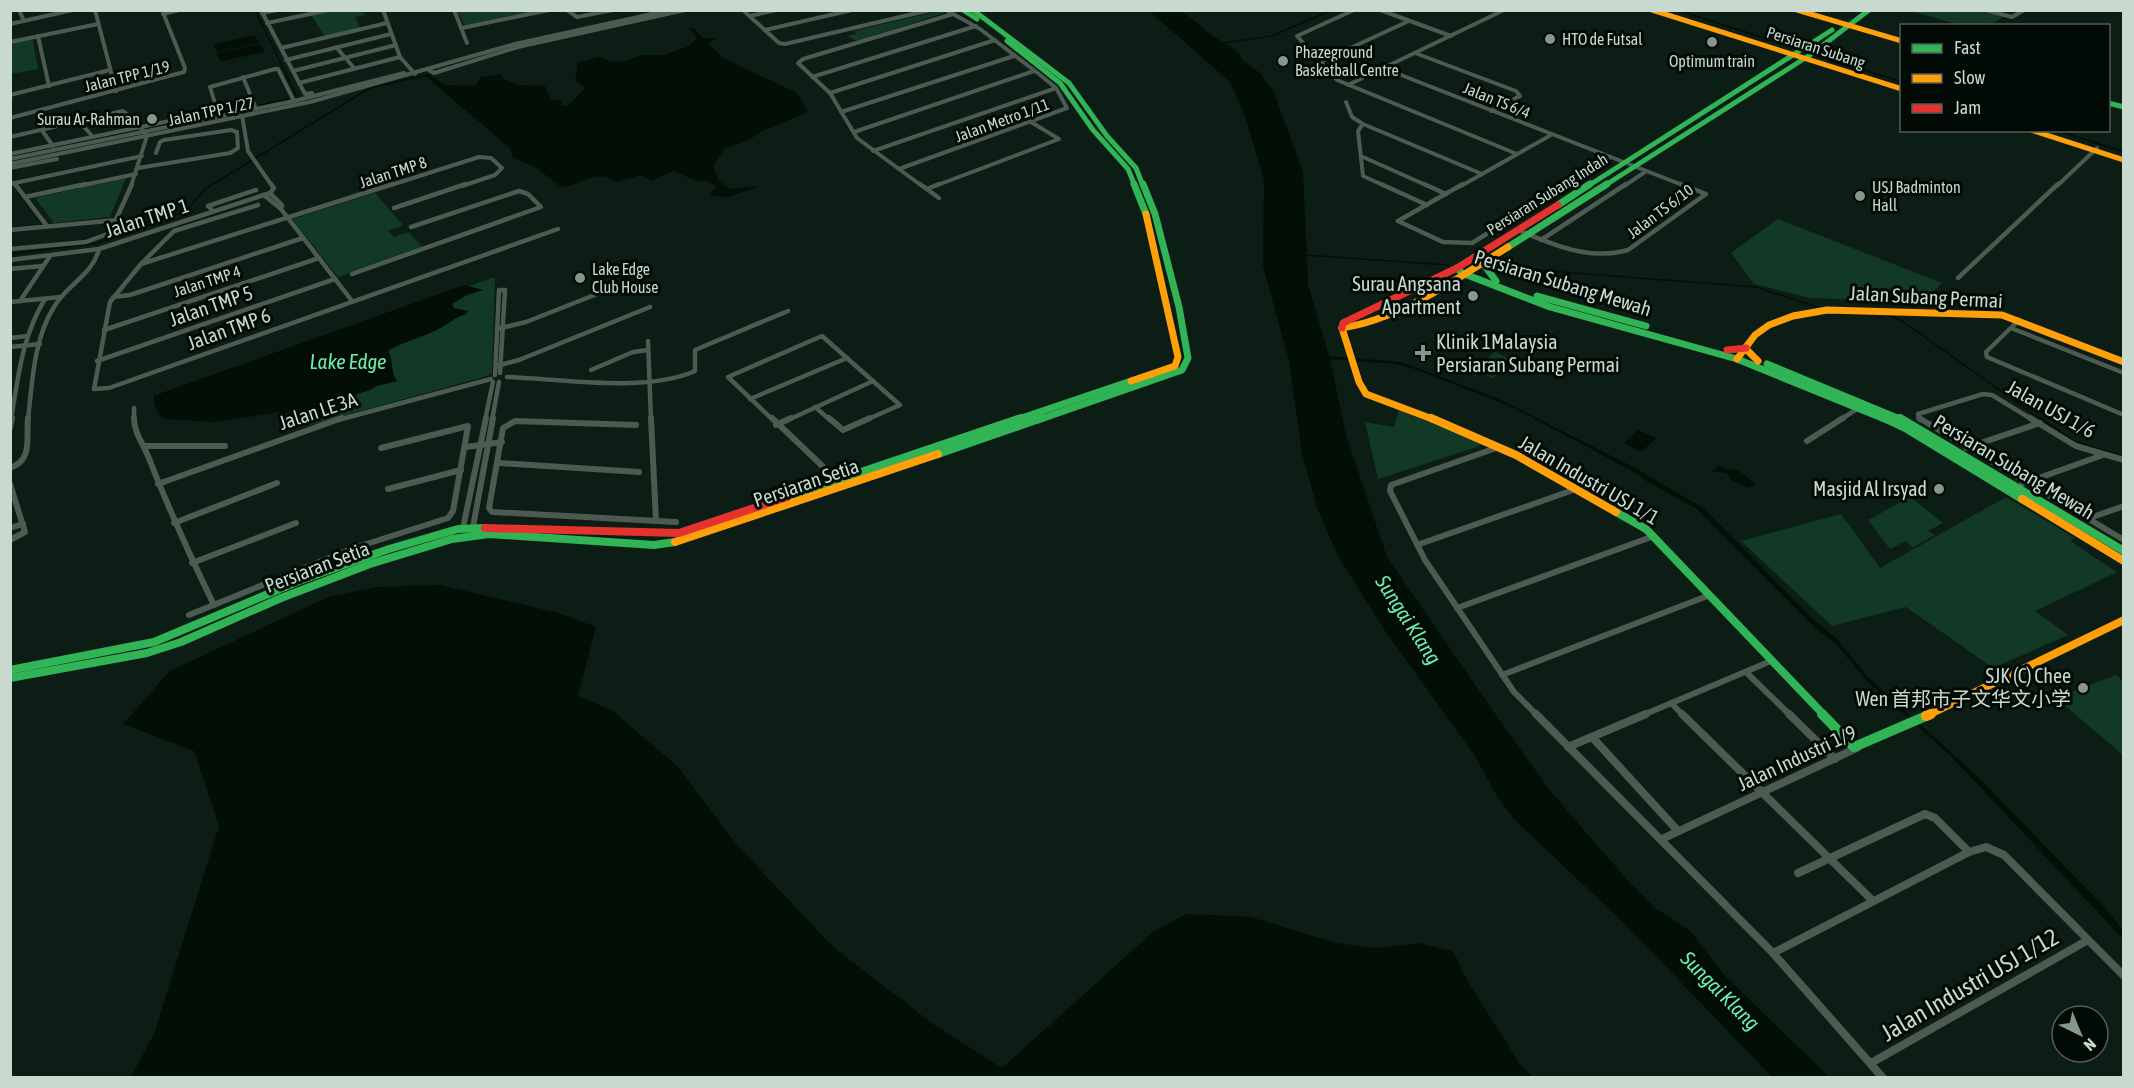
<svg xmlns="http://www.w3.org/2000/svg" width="2134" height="1088" viewBox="0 0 2134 1088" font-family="'Asap Condensed','Noto Sans SC',sans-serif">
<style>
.green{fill:#113925}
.water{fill:#030e07}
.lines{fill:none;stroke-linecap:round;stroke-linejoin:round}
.stream-far1{stroke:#030e07;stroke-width:1.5}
.stream{stroke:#030e07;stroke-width:2}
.street-far3{stroke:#4c5a52;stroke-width:4}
.street-far2{stroke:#4c5a52;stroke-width:4.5}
.street-far1{stroke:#4c5a52;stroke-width:6}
.street{stroke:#4c5a52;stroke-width:8}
.fast-far3{stroke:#30b455;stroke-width:5}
.fast-far2{stroke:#30b455;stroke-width:7}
.fast-far1{stroke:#30b455;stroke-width:8}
.fast{stroke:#30b455;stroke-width:10}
.slow-far3{stroke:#ff9f0a;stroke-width:5}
.slow-far2{stroke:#ff9f0a;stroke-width:7}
.slow-far1{stroke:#ff9f0a;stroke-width:8}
.slow{stroke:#ff9f0a;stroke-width:10}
.jam-far1{stroke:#e5322d;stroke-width:7}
.jam{stroke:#e5322d;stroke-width:8}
.poi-dot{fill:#86978d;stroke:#020a05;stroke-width:2}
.labels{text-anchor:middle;stroke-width:6;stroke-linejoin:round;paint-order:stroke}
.far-poi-label{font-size:16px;fill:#c8d9ce;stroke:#020a05;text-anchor:start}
.far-street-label{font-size:16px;fill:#c8d9ce;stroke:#020a05}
.street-label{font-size:20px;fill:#c8d9ce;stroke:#020a05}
.poi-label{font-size:20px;fill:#c8d9ce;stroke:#020a05;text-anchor:end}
.water-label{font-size:21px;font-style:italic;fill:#68efab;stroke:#020a05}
.near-street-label{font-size:24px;fill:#c8d9ce;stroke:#020a05}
</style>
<rect width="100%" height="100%" fill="#0c1d15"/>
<g class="green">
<polygon points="336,10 363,11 365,15 355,17 360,28 325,36 311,15"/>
<polygon points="457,11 543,11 465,26"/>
<polygon points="938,11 947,12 857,41 847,36 856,34 854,31"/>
<polygon points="1911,11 1980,11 2003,17 1990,25 1960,25"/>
<polygon points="28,40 33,40 38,69 11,74 10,43"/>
<polygon points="126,178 110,217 54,223 35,198"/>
<polygon points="375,193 403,225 388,231 394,237 409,232 423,248 338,277 292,219"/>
<polygon points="1778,219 1942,283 1923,302 1809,298 1754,284 1731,253"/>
<polygon points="495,277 492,373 487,376 288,431 291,419 282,409 164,414 152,397"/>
<polygon points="1495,352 1515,361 1493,378 1481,372 1475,376 1469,372"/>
<polygon points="1399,410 1479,442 1480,446 1378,479 1365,422 1394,427"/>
<polygon points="1910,497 1943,523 1928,531 1935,535 1913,547 1905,541 1890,549 1868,520"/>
<polygon points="2006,497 2075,538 2070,541 2117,572 2035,611 2068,635 1993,668 1906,607 1832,626 1741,541 1841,514 1880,568"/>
<polygon points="2116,675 2123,681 2123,755 2056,698"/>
</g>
<g class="water">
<polygon points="1149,11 1182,11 1209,33 1239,53 1243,61 1260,73 1273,90 1303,172 1308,284 1329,356 1401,362 1499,399 1639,470 1703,508 1814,620 1835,637 1868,677 1979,778 2105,908 2123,930 2123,939 1951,756 1868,682 1835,643 1816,629 1697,509 1648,482 1634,472 1514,408 1415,369 1396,364 1330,359 1346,435 1387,557 1500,721 1551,792 1630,883 1655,908 1690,931 1725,976 1829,1077 1772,1077 1627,926 1515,820 1497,796 1475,756 1386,632 1338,556 1317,508 1302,453 1289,361 1263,266 1264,180 1245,116 1230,82"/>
<path d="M690,28L695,29L703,38H717L708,43L723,58L797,93L808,112L762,131L749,140L724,149L713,166L719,181L729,189L762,186L727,197L710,195L716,186L707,181L699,182L673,171L651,181L641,175L616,182C599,167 580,186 561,187L535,167L513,158L510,148L424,75L428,74L445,85L475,86L481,77L502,74V78L519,85L545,86L550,99L562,101L561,106H568L585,88L575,81L578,62L600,57L610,61L623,62L642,55H664L689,46L697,38Z"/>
<polygon points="255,35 259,43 217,52 213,44"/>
<polygon points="260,44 265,52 221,61 216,53"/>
<path d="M464,285L483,290L467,295L452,304L454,308L468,311L466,314C453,318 445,327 432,332C418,339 400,343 388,351C394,361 390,371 397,381L377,386L370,390L295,415L280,412L215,422L165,419C157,414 154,405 153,396Z"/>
<polygon points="1638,430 1656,438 1641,452 1624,443"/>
<polygon points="1719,466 1729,470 1736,469 1754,482 1754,486 1748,488 1731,480 1727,473 1711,471"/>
<polygon points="440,585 559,613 596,627 578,696 613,711 678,767 738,846 832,946 933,1024 1002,1068 1153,932 1186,914 1251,917 1336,943 1376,948 1419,943 1454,952 1464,975 1521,1066 1533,1077 131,1077 154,1034 219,826 194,751 123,724 170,671 328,597 379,587"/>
</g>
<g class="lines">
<g class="stream-far1">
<polyline points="255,10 297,97"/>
<polyline points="1677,10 1799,49"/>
<polyline points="1223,43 1272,36 1332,10"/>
<polyline points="1804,51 1902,82"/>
<polyline points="260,105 289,99"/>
<polyline points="223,112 251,106"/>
<polyline points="148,128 214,114"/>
<polyline points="2056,130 2124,152"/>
<polyline points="78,142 139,129"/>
<polyline points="10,254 97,243 186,211 205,189 370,88 426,75"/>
<polyline points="1305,255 1448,265"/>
<polyline points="1494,267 1756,287 1816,307"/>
<polyline points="1889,315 1902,321 2042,420"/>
</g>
<polyline class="stream" points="2040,418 2075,442 2124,457"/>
<g class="street-far3">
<polyline points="19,10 24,21"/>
<polyline points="95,10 116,91"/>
<polyline points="261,10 305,94 312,93"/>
<polyline points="383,10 400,57 415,74"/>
<polyline points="454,10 467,43"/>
<polyline points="567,10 577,17 613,10"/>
<polyline points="1354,10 1297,36 1337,80 1517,154"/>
<polyline points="1380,10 1451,36"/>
<polyline points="1985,10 2012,17 2024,10"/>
<polyline points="745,12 779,43 785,44 930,10"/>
<polyline points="262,13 277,10"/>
<polyline points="163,14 179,10"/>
<polyline points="750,16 776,10"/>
<polyline points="267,23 329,10"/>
<polyline points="10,24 73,10"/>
<polyline points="462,28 549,10"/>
<polyline points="765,30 852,10"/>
<polyline points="38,36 49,86"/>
<polyline points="10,42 98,24"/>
<polyline points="336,47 354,68"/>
<polyline points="281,48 387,23"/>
<polyline points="1415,53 1516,91 1520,96 1491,111"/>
<polyline points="286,60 391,34"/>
<polyline points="1322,61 1409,21"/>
<polyline points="1383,68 1685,186"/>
<polyline points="429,70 434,73 518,47 685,10"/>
<polyline points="293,71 396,45"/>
<polyline points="243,77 256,109"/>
<polyline points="812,77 976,26"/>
<polyline points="299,83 400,57"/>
<polyline points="1348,85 1504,10"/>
<polyline points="830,93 995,40"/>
<polyline points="10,95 110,70"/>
<polyline points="1346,102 1352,117 1363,124 1358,131 1363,176 1385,186"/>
<polyline points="841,112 1014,56"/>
<polyline points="218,113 210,87 275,69 278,69 294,101"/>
<polyline points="242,115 248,151 272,186"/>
<polyline points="10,118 184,72 185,68 162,10"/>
<polyline points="78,120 93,137"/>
<polyline points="1363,124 1482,174"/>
<polyline points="41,129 53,146"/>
<polyline points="854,132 1034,71"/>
<polyline points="10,137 123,111 135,120 147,136 131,186"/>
<polyline points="873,151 1056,88"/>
<polyline points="10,154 218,111"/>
<polyline points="1363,157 1428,186"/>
<polyline points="10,159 294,101 404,73"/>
<polyline points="10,164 310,102 515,44 670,10"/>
<polyline points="10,168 57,159"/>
<polyline points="138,168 230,153 238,148 237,132 231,130 164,140 160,142 156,153"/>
<polyline points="899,169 1067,108 1056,88 1039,74 980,29 946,10"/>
<polyline points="14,183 16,186"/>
<polyline points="10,184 142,156"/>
<polyline points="79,186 136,174"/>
<polyline points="388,186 479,157 491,158 502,168 495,175 462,186"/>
<polyline points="922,186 857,138 830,93 798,63 803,59 953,14"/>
<polyline points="935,186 1059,139 1031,122"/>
<polyline points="1461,186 1551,135"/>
<polyline points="1564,186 1609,158"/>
<polyline points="1624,186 1645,172"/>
<polyline points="2057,186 2097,148"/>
</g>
<g class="street-far2">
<polyline points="15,184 47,226"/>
<polyline points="920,184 939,198"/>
<polyline points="1381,184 1427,205"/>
<polyline points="1424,184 1446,194"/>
<polyline points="927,189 939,184"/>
<polyline points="270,193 274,188 271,184"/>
<polyline points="270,193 282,205 281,209"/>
<polyline points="264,195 281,209 352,301"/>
<polyline points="25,197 86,184"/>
<polyline points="258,205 174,231 141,264 110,302 94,389 109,388 558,229"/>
<polyline points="394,208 466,184"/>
<polyline points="213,211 208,206 256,190"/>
<polyline points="1398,221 1443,242 1472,243 1567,184"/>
<polyline points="1398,221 1463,184"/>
<polyline points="10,230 118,220"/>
<path d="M1518,230C1553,245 1590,261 1628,250L1706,194L1681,184"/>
<polyline points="1541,240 1626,184"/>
<polyline points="10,249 86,242 110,233 132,184"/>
<polyline points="10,260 99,249 270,193"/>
<polyline points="141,264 393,184"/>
<polyline points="10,269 42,266"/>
<polyline points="352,274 541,207 528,194 519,191 411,227"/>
<polyline points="1958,278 2058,184"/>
<polyline points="113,297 130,295 303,238"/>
<polyline points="20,301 50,256"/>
<polyline points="10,302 61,297"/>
<polyline points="2019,320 1986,352 1987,357 2124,415"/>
<polyline points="2011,328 2124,373"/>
<polyline points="497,329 526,322 625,283"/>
<polyline points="104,330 319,258"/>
<polyline points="10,338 27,336"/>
<polyline points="648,341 651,420"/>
<polyline points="10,347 40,344"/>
<polyline points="97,361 335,279"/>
<polyline points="496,366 519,360 650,307"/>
<polyline points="591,370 633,352 648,350"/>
<polyline points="500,373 505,290"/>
<polyline points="495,375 499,290 505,290"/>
<path d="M507,377C560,379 646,393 695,371V350L788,311"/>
<polyline points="750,399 847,358"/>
<polyline points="815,407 830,420"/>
<polyline points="134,408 134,420"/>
<path d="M11,420C18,378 22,336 45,299"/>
<path d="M28,420C32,383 34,338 54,307C67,284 92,276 99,249"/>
<polyline points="338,420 491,379"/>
<polyline points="485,420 493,382"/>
<polyline points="492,420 499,382"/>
<polyline points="773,420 728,377 822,336 900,405 866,420"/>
<polyline points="788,420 873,381"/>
<polyline points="1840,420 1860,407"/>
<polyline points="1920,420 1918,414 1983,394 1992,395 2033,420"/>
</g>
<g class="street-far1">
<path d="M134,418C134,433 143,443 148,456C168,507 190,556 214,605"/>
<polyline points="651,418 656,521"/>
<polyline points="772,418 836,479"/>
<polyline points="829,418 843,430 870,418"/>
<polyline points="1919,418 2124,540"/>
<polyline points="2030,418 2076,446 2124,460"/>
<polyline points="636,425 515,421 503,428 489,508 492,512 676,522"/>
<polyline points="776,425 791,418"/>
<polyline points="10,428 12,418"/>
<polyline points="1807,441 1843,418"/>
<polyline points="144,446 225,446"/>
<polyline points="466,447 502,442"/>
<polyline points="1499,447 1391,485 1390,491 1425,560 1514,692 1537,715"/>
<polyline points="1966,448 2040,423"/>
<polyline points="499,463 639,472"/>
<path d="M10,468C33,460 26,439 28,418"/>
<polyline points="10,484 25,532 10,540"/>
<polyline points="158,484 342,418"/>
<polyline points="2022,484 2103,455"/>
<polyline points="388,489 461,470"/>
<polyline points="2087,519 2124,506"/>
<polyline points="174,523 277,483"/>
<polyline points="10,528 23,524"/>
<polyline points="478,529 473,527 493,418"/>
<polyline points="459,530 463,528 486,418"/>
<polyline points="1417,545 1576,489"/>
<polyline points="192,563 296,523"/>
<polyline points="1457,608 1654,536"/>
<polyline points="189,615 354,548 448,518 453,511 468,426 381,448"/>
<polyline points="1746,672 1790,715"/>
<polyline points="1502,675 1710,595"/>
<polyline points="1671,703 1683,715"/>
<polyline points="1643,715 1771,661"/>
</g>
<g class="street">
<polyline points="1536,714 1773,953 1883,1078"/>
<polyline points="1682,714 1873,901"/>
<polyline points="1789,714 1835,759"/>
<polyline points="1592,737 1678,831"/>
<polyline points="1568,747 1646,714"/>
<polyline points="1662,839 1857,748"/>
<polyline points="1798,873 1925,814 1935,818 1969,852"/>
<polyline points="1773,953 1969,852 1986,847 2004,855 2124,976"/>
<polyline points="1871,1063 2088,940"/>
</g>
<g class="fast-far3">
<polyline points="963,10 977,19"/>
<polyline points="973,10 1069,83 1107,136 1136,168 1143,186"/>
<polyline points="1007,41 1060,83 1093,130 1128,169 1135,186"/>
<polyline points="2108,103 2124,107"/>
<polyline points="1588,186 1832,30"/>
<polyline points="1604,186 1810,55 1869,10"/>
</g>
<g class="fast-far2">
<polyline points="1134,184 1146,214"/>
<polyline points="1558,205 1590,184"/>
<polyline points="1508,247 1607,184"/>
<polyline points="1489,259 1485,266 1496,281"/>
<polyline points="1457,268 1462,273 1550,307 1737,359 1887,420"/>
<polyline points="1537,296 1646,326"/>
<polyline points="1767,364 1902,420"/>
<polyline points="1016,420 1131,381"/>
<polyline points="1038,420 1182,370 1188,358 1179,307 1155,214 1143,184"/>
</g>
<g class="fast-far1">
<polyline points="1884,418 1907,429 2022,499"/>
<polyline points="1900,418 2124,551"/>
<polyline points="938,454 1042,418"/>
<polyline points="787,497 1021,418"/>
<polyline points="1616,512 1646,529 1824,715"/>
<polyline points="10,670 154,642 299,581 389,549 458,529 485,528"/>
<polyline points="10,678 147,653 181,642 281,598 370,564 452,539 489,534 654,545 675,542"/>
</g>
<polyline class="fast" points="1822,714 1854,747 1926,716"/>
<g class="slow-far3">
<polyline points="1652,10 1902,89"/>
<polyline points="1797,10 1902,41"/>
<polyline points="2031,130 2124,160"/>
</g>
<g class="slow-far2">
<polyline points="1342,328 1359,382 1366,394 1435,420"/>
<path d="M1342,328C1402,319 1457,278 1508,247"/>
<polyline points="1745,348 1758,361"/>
<polyline points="1737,359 1755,335 1769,325 1793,316 1827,310 2002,315 2124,362"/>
<polyline points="1131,381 1175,366 1178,357 1146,214"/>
</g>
<g class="slow-far1">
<polyline points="1431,418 1516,455 1616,512"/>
<polyline points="2022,499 2124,561"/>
<polyline points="675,542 938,454"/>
<polyline points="1928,715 2124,620"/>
</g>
<polyline class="slow" points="1926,716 1931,714"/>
<g class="jam-far1">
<polyline points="1342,328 1343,323 1457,268 1558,205"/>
<polyline points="1727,350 1746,348"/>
</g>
<polyline class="jam" points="485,528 679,533 787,497"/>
</g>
<g class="poi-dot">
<circle cx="1550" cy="39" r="6"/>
<circle cx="1712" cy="42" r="6"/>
<circle cx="1283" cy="61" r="6"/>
<circle cx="152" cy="119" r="6"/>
<circle cx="1860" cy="196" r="6"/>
<circle cx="580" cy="278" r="6"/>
<circle cx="1473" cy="296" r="6"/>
<path d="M1420 344h6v6h6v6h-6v6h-6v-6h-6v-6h6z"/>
<circle cx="1939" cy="489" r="6"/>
<circle cx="2083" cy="688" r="6"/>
</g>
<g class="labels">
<g class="far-poi-label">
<text x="1562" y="45">HTO de Futsal</text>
<text x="1295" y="58">Phazeground<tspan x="1295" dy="18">Basketball Centre</tspan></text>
<text x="1712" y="67" text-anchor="middle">Optimum train</text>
<text x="140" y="125" text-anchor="end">Surau Ar-Rahman</text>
<text x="1872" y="193">USJ Badminton<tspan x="1872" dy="18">Hall</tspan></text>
<text x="592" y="275">Lake Edge<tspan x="592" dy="18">Club House</tspan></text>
</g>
<g class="far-street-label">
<text transform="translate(1816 47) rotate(18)" y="6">Persiaran Subang</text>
<text transform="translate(127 76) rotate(-14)" y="6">Jalan TPP 1/19</text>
<text transform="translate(1497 100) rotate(22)" y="6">Jalan TS 6/4</text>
<text transform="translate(211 111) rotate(-12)" y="6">Jalan TPP 1/27</text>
<text transform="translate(1002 120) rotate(-20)" y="6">Jalan Metro 1/11</text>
<text transform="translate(393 172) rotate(-18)" y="6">Jalan TMP 8</text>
<text transform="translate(1547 194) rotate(-32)" y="6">Persiaran Subang Indah</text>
<text transform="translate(1660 211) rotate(-37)" y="6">Jalan TS 6/10</text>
<text transform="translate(207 281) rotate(-18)" y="6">Jalan TMP 4</text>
</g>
<g class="street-label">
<text transform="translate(147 218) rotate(-18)" y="7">Jalan TMP 1</text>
<text transform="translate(1563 283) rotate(17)" y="7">Persiaran Subang Mewah</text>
<text transform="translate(1926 297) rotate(3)" y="7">Jalan Subang Permai</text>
<text transform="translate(211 306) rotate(-19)" y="7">Jalan TMP 5</text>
<text transform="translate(229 329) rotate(-20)" y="7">Jalan TMP 6</text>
<text transform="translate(2051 409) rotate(29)" y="7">Jalan USJ 1/6</text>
<text transform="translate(318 411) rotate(-18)" y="7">Jalan LE 3A</text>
<text transform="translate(2014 467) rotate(31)" y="7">Persiaran Subang Mewah</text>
<text transform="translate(1589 480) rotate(30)" y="7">Jalan Industri USJ 1/1</text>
<text transform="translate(806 483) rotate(-19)" y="7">Persiaran Setia</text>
<text transform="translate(317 567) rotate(-21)" y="7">Persiaran Setia</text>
<text transform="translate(1797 758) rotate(-25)" y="7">Jalan Industri 1/9</text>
</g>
<g class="poi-label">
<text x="1461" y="291">Surau Angsana<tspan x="1461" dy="23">Apartment</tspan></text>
<text x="1436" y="349" text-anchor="start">Klinik 1Malaysia<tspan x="1436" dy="23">Persiaran Subang Permai</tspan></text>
<text x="1927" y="496">Masjid Al Irsyad</text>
<text x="2071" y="683">SJK (C) Chee<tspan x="2071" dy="23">Wen 首邦市子文华文小学</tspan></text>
</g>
<g class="water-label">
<text x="348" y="369">Lake Edge</text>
<text transform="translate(1408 620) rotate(57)" y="7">Sungai Klang</text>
<text transform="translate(1720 991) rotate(45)" y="7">Sungai Klang</text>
</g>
<g class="near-street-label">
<text transform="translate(1970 985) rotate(-30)" y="8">Jalan Industri USJ 1/12</text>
</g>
</g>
<rect width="2134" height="1088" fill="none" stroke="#c8d9ce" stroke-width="24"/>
<rect x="1900" y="24" width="210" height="108" fill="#020a05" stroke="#515d55" stroke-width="1.5"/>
<rect x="1912" y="44" width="30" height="9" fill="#30b455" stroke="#515d55" stroke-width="1.5"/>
<text x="1954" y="54" font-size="18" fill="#c8d9ce">Fast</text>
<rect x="1912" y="74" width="30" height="9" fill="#ff9f0a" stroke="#515d55" stroke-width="1.5"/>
<text x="1954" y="84" font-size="18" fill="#c8d9ce">Slow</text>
<rect x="1912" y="104" width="30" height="9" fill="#e5322d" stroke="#515d55" stroke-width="1.5"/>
<text x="1954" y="114" font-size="18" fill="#c8d9ce">Jam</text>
<g transform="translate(2080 1034) rotate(137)"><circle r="28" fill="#020a05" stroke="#515d55" stroke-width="1.5"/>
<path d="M0-4.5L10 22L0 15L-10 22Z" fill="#86978d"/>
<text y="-9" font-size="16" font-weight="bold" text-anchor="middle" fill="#c8d9ce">N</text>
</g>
</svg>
